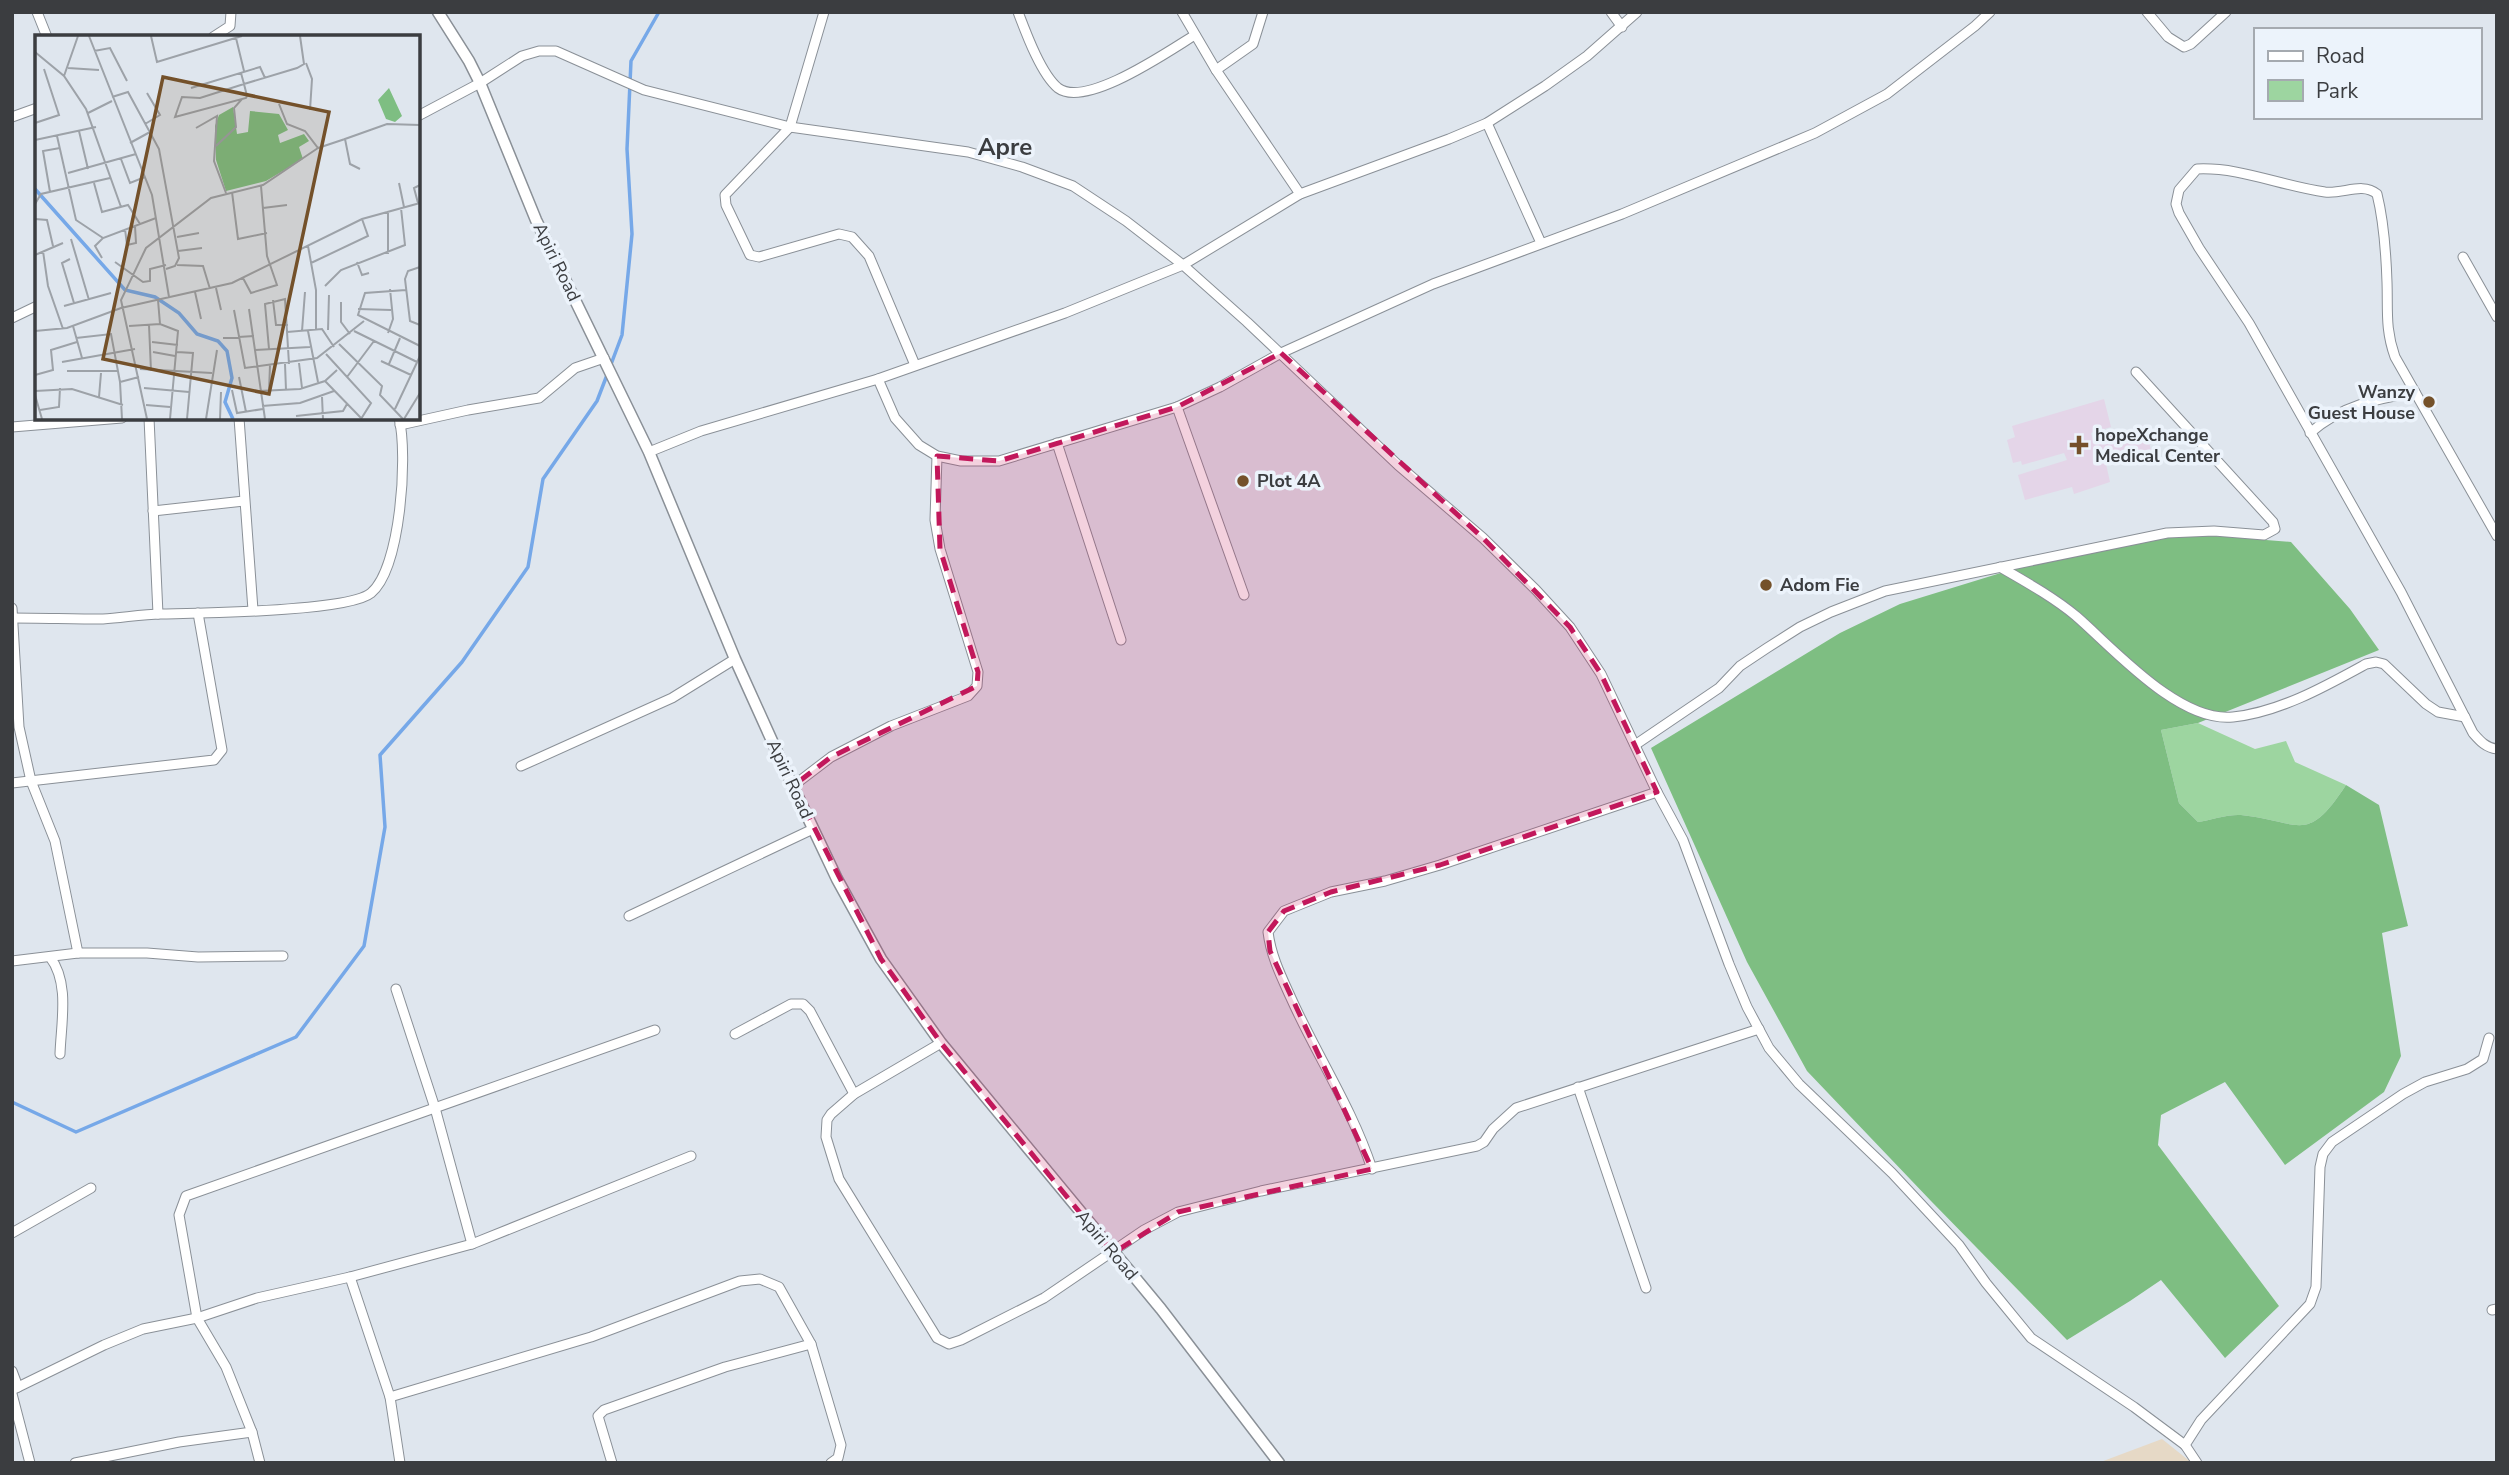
<svg xmlns="http://www.w3.org/2000/svg" width="2509" height="1475" viewBox="0 0 2509 1475" font-family="'Nunito Sans',sans-serif">
<style>
.education{fill:#e6d9c6}
.medical{fill:#e4d5e8}
.green{fill:#9dd5a0}
.forest{fill:#7ebe82}
.lines{fill:none;stroke-linecap:round;stroke-linejoin:round}
.stream{stroke:#76a8e8;stroke-width:3.5}
.minor-casing{stroke:#8a9097;stroke-width:11}
.tertiary-casing{stroke:#8a9097;stroke-width:13}
.minor{stroke:#fff;stroke-width:9}
.tertiary{stroke:#fff;stroke-width:10}
.marked{fill:#c2185b;fill-opacity:0.2;stroke:#c2185b;stroke-width:5;stroke-dasharray:14 9;stroke-linejoin:round}
.poi-dot{fill:#74512a;stroke:#ecf3fb;stroke-width:2.5}
.labels{text-anchor:middle;stroke-width:7;stroke-linejoin:round;paint-order:stroke}
.street-label{font-size:18px;fill:#3b3d40;stroke:#ecf3fb}
.poi-label{font-size:18px;font-weight:bold;fill:#3b3d40;stroke:#ecf3fb;text-anchor:start}
.district-label{font-size:24px;font-weight:bold;fill:#3b3d40;stroke:#ecf3fb}
.inset-river{fill:none;stroke:#76a8e8;stroke-width:3.5}
.inset-road{fill:none;stroke:#9da2a8;stroke-width:2}
.view{fill:#74512a;fill-opacity:0.15;stroke:#74512a;stroke-width:3.5}
.inset-edge{fill:none;stroke:#3b3d40;stroke-width:3.5}
</style>
<rect width="100%" height="100%" fill="#dfe6ee"/>
<polygon class="education" points="2162,1439 2192,1463 2098,1463"/>
<polygon class="medical" points="2104,399 2111,427 2091,433 2093,440 2145,425 2151,450 2106,464 2110,482 2074,494 2072,487 2025,500 2018,475 2067,460 2064,453 2022,465 2021,461 2013,463 2007,440 2015,437 2012,426"/>
<path class="green" d="M2198,723L2255,749L2286,741L2295,762L2346,785C2306,846 2301,821 2241,815C2228,814 2211,820 2198,822L2179,803L2161,730Z"/>
<path class="forest" d="M2190,534L2291,542L2350,609L2379,650L2198,723L2161,730L2179,803L2198,822C2211,820 2228,814 2241,815C2301,821 2306,846 2346,785L2379,805L2408,926L2382,933L2401,1056L2384,1092L2285,1165L2225,1082L2161,1115L2158,1145L2279,1306L2225,1358L2161,1280L2130,1301L2067,1340L1931,1201L1807,1071L1747,962L1651,748L1840,633L1900,604L2053,557L2138,539Z"/>
<g class="lines">
<g class="stream">
<polyline points="610,367 622,335 632,234 627,149 631,61 659,12"/>
<polyline points="12,1102 76,1132 296,1037 364,946 385,827 380,755 462,662 528,567 543,479 597,401 607,375"/>
</g>
<g class="minor-casing">
<g id="minor">
<polyline points="37,12 47,37"/>
<polyline points="824,12 790,127 725,195 726,205 750,255 759,257 839,234 852,237 869,256 915,365"/>
<path d="M1018,12C1026,33 1041,74 1058,88C1086,109 1170,50 1195,35"/>
<polyline points="1182,12 1216,70 1300,194"/>
<polyline points="1611,12 1622,27"/>
<polyline points="2147,12 2168,37 2184,47 2191,44 2226,12"/>
<polyline points="213,37 230,26 231,12"/>
<polyline points="1216,70 1253,44 1263,12"/>
<polyline points="418,116 480,83 522,56 539,51 556,51 644,90 790,127 968,152 1022,167 1073,186 1126,221 1183,265 1247,322 1398,465 1483,538 1536,590 1570,627 1601,674 1657,792 1683,840 1729,964 1747,1007 1769,1048 1799,1084 1892,1173 1959,1245 1986,1283 2031,1338 2134,1407 2185,1445"/>
<polyline points="12,117 37,108"/>
<polyline points="1487,123 1541,243"/>
<polyline points="2463,257 2497,317"/>
<polyline points="12,318 37,306"/>
<polyline points="878,379 895,418 919,445 937,456 961,461 999,461 1177,407 1220,387 1281,353 1433,284 1622,214 1815,133 1887,94 1975,26 1990,12"/>
<polyline points="1177,407 1244,595"/>
<polyline points="149,418 158,614"/>
<polyline points="239,418 253,610"/>
<polyline points="400,425 468,410 539,398 575,368 604,358"/>
<polyline points="12,427 122,418"/>
<path d="M2310,433C2340,406 2376,399 2415,392"/>
<polyline points="1057,443 1121,640"/>
<polyline points="649,452 701,431 878,379 1065,313 1183,265 1300,194 1449,139 1487,123 1545,86 1587,56 1637,12"/>
<polyline points="153,511 244,501"/>
<path d="M2497,536L2395,357C2385,329 2388,310 2387,282C2386,253 2384,222 2377,194C2362,182 2344,194 2325,192C2281,186 2241,167 2197,169L2179,190L2176,204L2179,213L2199,248L2249,323L2401,592L2473,733C2480,741 2486,748 2497,749"/>
<path d="M2000,567C2026,582 2053,597 2076,616C2113,648 2179,723 2233,717C2280,712 2326,686 2366,664L2376,662L2384,664L2426,704L2438,712L2465,717"/>
<polyline points="12,608 19,727 31,781 55,841 78,953"/>
<path d="M12,618C42,618 73,619 103,619C122,618 142,614 161,614C198,613 348,612 371,593C401,568 408,454 399,418"/>
<polyline points="1635,745 1719,688 1740,666 1767,648 1800,627 1831,612 1885,591 2167,533 2214,531 2264,535 2275,529 2273,522 2136,372"/>
<polyline points="521,766 672,698 735,659"/>
<polyline points="12,783 214,760 222,750 198,613"/>
<polyline points="793,786 831,757 891,726 968,696 977,686 978,672 940,549 935,520 937,456"/>
<polyline points="629,916 813,829"/>
<path d="M50,957C70,983 61,1023 60,1054"/>
<polyline points="12,961 78,953 147,953 198,957 283,956"/>
<polyline points="396,989 435,1108 472,1244"/>
<polyline points="735,1034 791,1004 803,1004 810,1011 854,1094"/>
<polyline points="941,1043 854,1094 831,1114 827,1120 826,1137 839,1179 937,1338 949,1344 961,1340 1044,1298 1144,1230 1178,1212 1261,1191 1477,1146 1484,1142 1493,1129 1516,1108 1759,1029"/>
<polyline points="1578,1087 1646,1288"/>
<path d="M1372,1169C1352,1108 1317,1056 1291,998C1281,976 1271,956 1268,932L1284,911L1331,892L1385,881L1440,865L1657,792"/>
<polyline points="12,1233 91,1188"/>
<polyline points="350,1277 390,1397 400,1463"/>
<polyline points="2492,1310 2497,1309"/>
<polyline points="12,1371 18,1387"/>
<polyline points="12,1390 104,1345 143,1329 197,1318 257,1298 350,1277 472,1244 691,1156"/>
<polyline points="12,1394 30,1463"/>
<polyline points="390,1397 591,1337 740,1281 760,1279 779,1287 811,1344 841,1445 838,1458 831,1463"/>
<polyline points="75,1463 179,1442 252,1432"/>
<polyline points="260,1463 252,1432 226,1367 197,1318 179,1215 186,1196 655,1030"/>
<polyline points="612,1463 598,1416 604,1410 725,1367 811,1344"/>
<polyline points="2197,1463 2185,1445 2201,1420 2310,1304 2316,1287 2320,1167 2323,1154 2332,1142 2403,1094 2425,1082 2467,1069 2483,1059 2489,1038"/>
</g>
</g>
<g class="tertiary-casing">
<polyline id="tertiary" points="438,12 469,61 480,83 536,220 649,452 735,659 782,763 837,879 881,959 941,1043 1161,1309 1279,1463"/>
</g>
<use href="#minor" class="minor"/>
<use href="#tertiary" class="tertiary"/>
</g>
<path class="marked" d="M1281,353L1483,538L1570,627L1601,674L1657,792L1440,865L1331,892L1284,911L1268,932L1270,951L1372,1169L1178,1212L1113,1253L941,1043L881,959L793,786L831,757L977,686L978,672L940,549L937,456L999,461L1177,407Z"/>
<g class="poi-dot">
<circle cx="2429" cy="402" r="7"/>
<path d="M2075.5 434.5h7v7h7v7h-7v7h-7v-7h-7v-7h7z"/>
<circle cx="1243" cy="481" r="7"/>
<circle cx="1766" cy="585" r="7"/>
</g>
<g class="labels">
<g class="street-label">
<text transform="translate(557 262) rotate(64)" y="6">Apiri Road</text>
<text transform="translate(790 779) rotate(65)" y="6">Apiri Road</text>
<text transform="translate(1107 1245) rotate(50)" y="6">Apiri Road</text>
</g>
<g class="poi-label">
<text x="2415" y="398" text-anchor="end">Wanzy<tspan x="2415" dy="21">Guest House</tspan></text>
<text x="2095" y="441">hopeXchange<tspan x="2095" dy="21">Medical Center</tspan></text>
<text x="1257" y="487">Plot 4A</text>
<text x="1780" y="591">Adom Fie</text>
</g>
<g class="district-label">
<text x="1005" y="155">Apre</text>
</g>
</g>
<g transform="translate(35 35)">
<rect width="385" height="385" fill="#dfe6ee"/>
<path d="M354,53L367,81L360,87L351,84L343,65ZM198,72L202,99L213,97L215,76L244,79L253,95L243,100L245,108L269,99L274,106L264,112L268,124L231,146L191,156L181,125L180,91L184,80Z" fill="#7ebe82"/>
<path class="inset-river" d="M0,154L90,255L120,262L144,278L162,299L183,306L192,316L197,343L190,367L198,384"/>
<path class="inset-road" d="M54,1L117,160L134,262M116,1L122,27L207,1M201,3L209,36M59,16L75,13L92,46M0,17L29,41L51,74L86,172M271,28L277,44L275,75M33,33L64,35M206,38L209,49L212,61L211,63L140,82L147,62L165,63L209,49L262,33L269,29L265,1M29,41L43,1M156,53L225,32L230,43M77,62L93,57L124,114L144,223L140,231L131,234M244,69L252,89L270,96L283,113L310,104M53,78L77,66M0,88L24,80L9,34M110,89L125,80L112,58M161,93L182,81L179,126L191,158M44,96L53,134M22,101L41,185L68,203M0,105L61,92M95,108L115,97M181,111L201,92L199,73L207,64M86,124L95,148L110,142M325,134L315,129L310,104L352,89L385,90M33,138L101,119M59,148L67,177L93,170L105,189M364,148L369,172M15,157L8,116L25,113M197,157L203,204L232,198M383,168L379,153L385,150M0,169L6,159L75,143M228,173L252,170M353,176V219M0,184L12,185L18,211M90,194L92,210L101,208L100,191M142,202L164,198M36,204L54,265M273,211L281,255V295M8,216L13,251L28,294M143,216L167,213M0,220L28,208M67,223L60,211L68,203L121,183M35,224L27,228L39,268M80,227L108,247L115,246V234L131,230M322,227L327,240L334,238M276,228L333,201L327,184M142,230L168,231L175,254M385,232L373,236L370,244L375,286L385,290M208,243L216,258L242,250L232,221L226,151M290,251L306,235L370,210L366,173M181,253L186,275M371,255L330,258L323,280L385,311M160,257L166,284M123,265L125,289M238,265L241,290H253M306,267V287L315,299M29,271L76,258M214,274L230,384M323,274L356,275M199,275L210,333L282,323L329,286M114,290L116,336M38,291L47,323M94,291L125,289L143,296L135,384M293,295L294,260M0,296L32,293L86,273L197,248L327,184L385,168M267,296L270,257M273,296L283,347M319,296L382,327M252,297L287,294L299,312M353,298L358,284L355,254M41,303L76,299L85,347M188,303L219,301M117,307L143,310M304,309L347,351L345,360L368,384M234,314L230,269L250,264L254,329M220,315L275,312M118,317L140,321M142,317L158,318L152,384M291,319L336,368L326,384M346,326L376,340M27,327L100,314M264,328L267,353M250,329L251,355M354,329L365,303M105,334L177,338M32,336H82M0,340L18,335L16,315L42,307M204,342L211,377M312,342L339,306M290,346L326,383M109,353L154,357M197,355L202,378L228,374M0,356L37,354L88,370M224,356L265,354L290,346L302,335M234,356L235,330M0,360L7,384M64,362L66,338M287,362L288,384M111,370L135,372M227,371L265,368L299,356M360,374L385,321M5,375L24,372L25,353M261,381L308,376L312,369M87,384L85,347L104,342M112,384L86,265L111,213L176,163L228,150L283,113M171,384L182,315M185,384L186,357M369,384L385,358"/>
<path class="view" d="M128,42L294,77L234,359L68,324Z"/>
<rect width="385" height="385" class="inset-edge"/>
</g>
<rect width="2509" height="1475" fill="none" stroke="#3b3d40" stroke-width="28"/>
<rect x="2254" y="28" width="228" height="91" fill="#ecf3fb" stroke="#a5aab0" stroke-width="2"/>
<rect x="2268" y="51" width="35" height="10" fill="#ffffff" stroke="#a5aab0" stroke-width="2"/>
<text x="2316" y="63" font-size="21" fill="#3b3d40">Road</text>
<rect x="2268" y="80" width="35" height="21" fill="#9dd5a0" stroke="#a5aab0" stroke-width="2"/>
<text x="2316" y="98" font-size="21" fill="#3b3d40">Park</text>
</svg>
